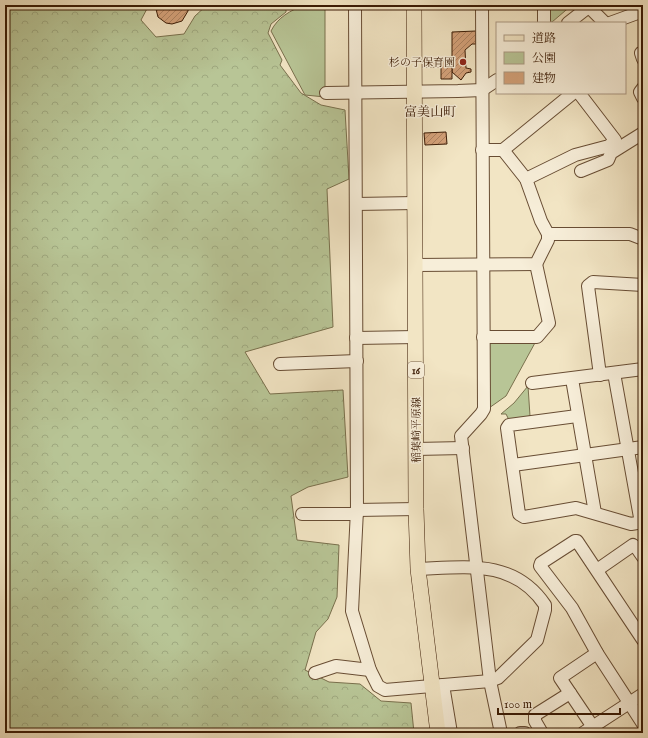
<svg xmlns="http://www.w3.org/2000/svg" width="648" height="738" viewBox="0 0 648 738" font-family="'IM FELL English','Noto Serif JP',serif">
<style>
.green{fill:#b8c596;stroke:#79704d}
.forest{fill:url(#forest-crowns);stroke:#79704d}
.building{fill:url(#building-hatch);stroke:#3a1a04}
.lines{fill:none;stroke-linecap:round;stroke-linejoin:round}
.minor-casing{stroke:#684d34;stroke-width:14}
.major-casing{stroke:#3a1a04;stroke-width:16}
.minor{stroke:#f7eed9;stroke-width:12}
.major{stroke:#f2e5c4;stroke-width:15}
.poi-dot{fill:#8f2418;stroke:#f7eed9;stroke-width:1.5}
.labels{text-anchor:middle;stroke-width:3;stroke-linejoin:round;paint-order:stroke}
.shield{fill:#f7eed9;stroke:#735a44;stroke-width:1}
.shield-label{font-size:10px;font-weight:bold;fill:#3a1a04}
.poi-label{font-size:11px;fill:#3a1a04;stroke:#f7eed9;text-anchor:end}
.street-label{font-size:11px;fill:#3a1a04;stroke:#f7eed9}
.quarter-label{font-size:13px;fill:#3a1a04;stroke:#f7eed9}
</style>
<defs>
<pattern id="forest-crowns" width="20" height="18" patternUnits="userSpaceOnUse"><rect width="20" height="18" fill="#b8c596"/><path d="M2 6a3 3 0 1 1 6 0M12 15a3 3 0 1 1 6 0" fill="none" stroke="#9fa980"/></pattern>
<pattern id="building-hatch" width="6" height="6" patternUnits="userSpaceOnUse"><rect width="6" height="6" fill="#d4a179"/><path d="M-1 1l2-2M0 6l6-6M5 7l2-2" fill="none" stroke="#ad8261"/></pattern>
</defs>
<rect width="100%" height="100%" fill="#f2e5c4"/>
<filter id="stains"><feTurbulence type="fractalNoise" baseFrequency=".005" numOctaves="4"/><feColorMatrix values="0 0 0 0 .2 0 0 0 0 .09 0 0 0 0 .02 0 0 0 .5 -.17"/></filter>
<radialGradient id="worn" r=".72"><stop offset=".6" stop-color="#630" stop-opacity="0"/><stop offset="1" stop-color="#630" stop-opacity=".3"/></radialGradient>
<g class="green">
<path d="M304,5H325V97L305,95L271,31C278,17 290,11 304,5Z"/>
<polygon points="547,5 572,5 552,22 547,21"/>
<polygon points="536,341 506,396 489,408 489,342"/>
<polygon points="528,386 530,416 509,420 506,414 501,414 514,403"/>
</g>
<polygon class="forest" points="6,5 149,5 141,20 156,37 184,34 195,16 207,5 286,5 286,12 271,24 268,33 282,60 280,65 301,93 321,105 345,110 349,179 327,189 333,327 245,352 270,394 343,390 348,477 308,487 291,496 297,540 339,545 337,597 328,619 316,632 305,670 329,682 360,684 381,701 411,703 414,733 5,733"/>
<g class="building">
<polygon points="155,5 189,5 188,11 182,21 172,24 166,23 158,17"/>
<polygon points="476,31 476,44 472,44 465,50 466,68 471,69 471,72 466,73 461,80 452,72 452,32"/>
<polygon points="452,61 452,79 441,79 441,67 422,67 422,62"/>
<polygon points="446,132 447,144 425,145 424,133"/>
</g>
<g class="lines">
<g class="minor-casing">
<g id="minor">
<path d="M355,5L357,510L352,611L370,670L378,686L385,690L490,681L498,678L537,640L545,610V605C514,559 466,567 418,569"/>
<polyline points="482,5 484,409 481,414 461,436 490,681 501,733"/>
<polyline points="544,5 544,23"/>
<polyline points="589,7 605,23"/>
<polyline points="568,23 591,5"/>
<polyline points="610,23 643,11"/>
<polyline points="641,53 643,59"/>
<polyline points="643,88 640,92 643,98"/>
<polyline points="326,93 458,91 482,90 497,80"/>
<polyline points="482,150 503,150 573,93"/>
<polyline points="503,150 526,179 541,221 548,234 630,234 643,239"/>
<polyline points="581,171 608,160 611,153 643,133"/>
<polyline points="526,179 575,155 609,146 615,140 579,93"/>
<polyline points="356,204 415,203"/>
<polyline points="416,265 536,264 548,240 548,234"/>
<polyline points="483,337 537,337 549,323 536,264"/>
<polyline points="356,338 416,337"/>
<polyline points="280,364 357,361"/>
<polyline points="614,373 641,523"/>
<polyline points="600,375 588,286 593,282 643,285"/>
<polyline points="572,379 595,513"/>
<polyline points="532,383 643,369"/>
<polyline points="577,416 509,425 507,428 519,514 524,517 576,508 631,524 643,522"/>
<polyline points="416,449 463,448"/>
<polyline points="513,465 643,447"/>
<polyline points="357,510 416,509"/>
<polyline points="302,514 357,514"/>
<polyline points="597,570 633,545 636,547 643,557"/>
<polyline points="643,640 577,541 575,541 541,563 540,566 572,608 597,653 643,724"/>
<polyline points="315,673 336,666 370,670"/>
<polyline points="443,685 451,733"/>
<polyline points="520,733 525,733"/>
<polyline points="542,733 535,721 535,715 570,693"/>
<polyline points="583,733 643,694"/>
<polyline points="597,733 560,678 597,653"/>
</g>
</g>
<g class="major-casing">
<polyline id="major" points="414,5 416,509 418,569 438,733"/>
</g>
<use href="#minor" class="minor"/>
<use href="#major" class="major"/>
</g>
<circle class="poi-dot" cx="463" cy="62" r="4"/>
<g class="labels">
<rect class="shield" x="408" y="362" width="16" height="16" rx="3"/>
<g class="shield-label">
<text x="416" y="374">16</text>
</g>
<g class="poi-label">
<text x="455" y="66">杉の子保育園</text>
</g>
<g class="street-label">
<text transform="translate(416 430) rotate(-90)" y="4">稲葉崎平原線</text>
</g>
<g class="quarter-label">
<text x="430" y="116">富美山町</text>
</g>
</g>
<rect width="648" height="738" fill="none" stroke="#f2e5c4" stroke-width="20"/>
<rect x="6" y="6" width="636" height="726" fill="none" stroke="#3a1a04" stroke-width="2"/>
<rect x="10" y="10" width="628" height="718" fill="none" stroke="#3a1a04"/>
<rect x="496" y="22" width="130" height="72" fill="#f7eed9" stroke="#ab9984"/>
<rect x="504" y="35" width="20" height="6" fill="#f2e5c4" stroke="#ab9984"/>
<text x="532" y="42" font-size="12" fill="#3a1a04">道路</text>
<rect x="504" y="52" width="20" height="12" fill="#b8c596" stroke="#ab9984"/>
<text x="532" y="62" font-size="12" fill="#3a1a04">公園</text>
<rect x="504" y="72" width="20" height="12" fill="#d4a179" stroke="#ab9984"/>
<text x="532" y="82" font-size="12" fill="#3a1a04">建物</text>
<path d="M498 708v6h122v-6" fill="none" stroke="#3a1a04" stroke-width="2"/>
<text x="504" y="708" font-size="12" fill="#3a1a04" stroke="#f7eed9" stroke-width="3" paint-order="stroke">100 m</text>
<rect width="100%" height="100%" filter="url(#stains)"/>
<rect width="100%" height="100%" fill="url(#worn)"/>
</svg>
